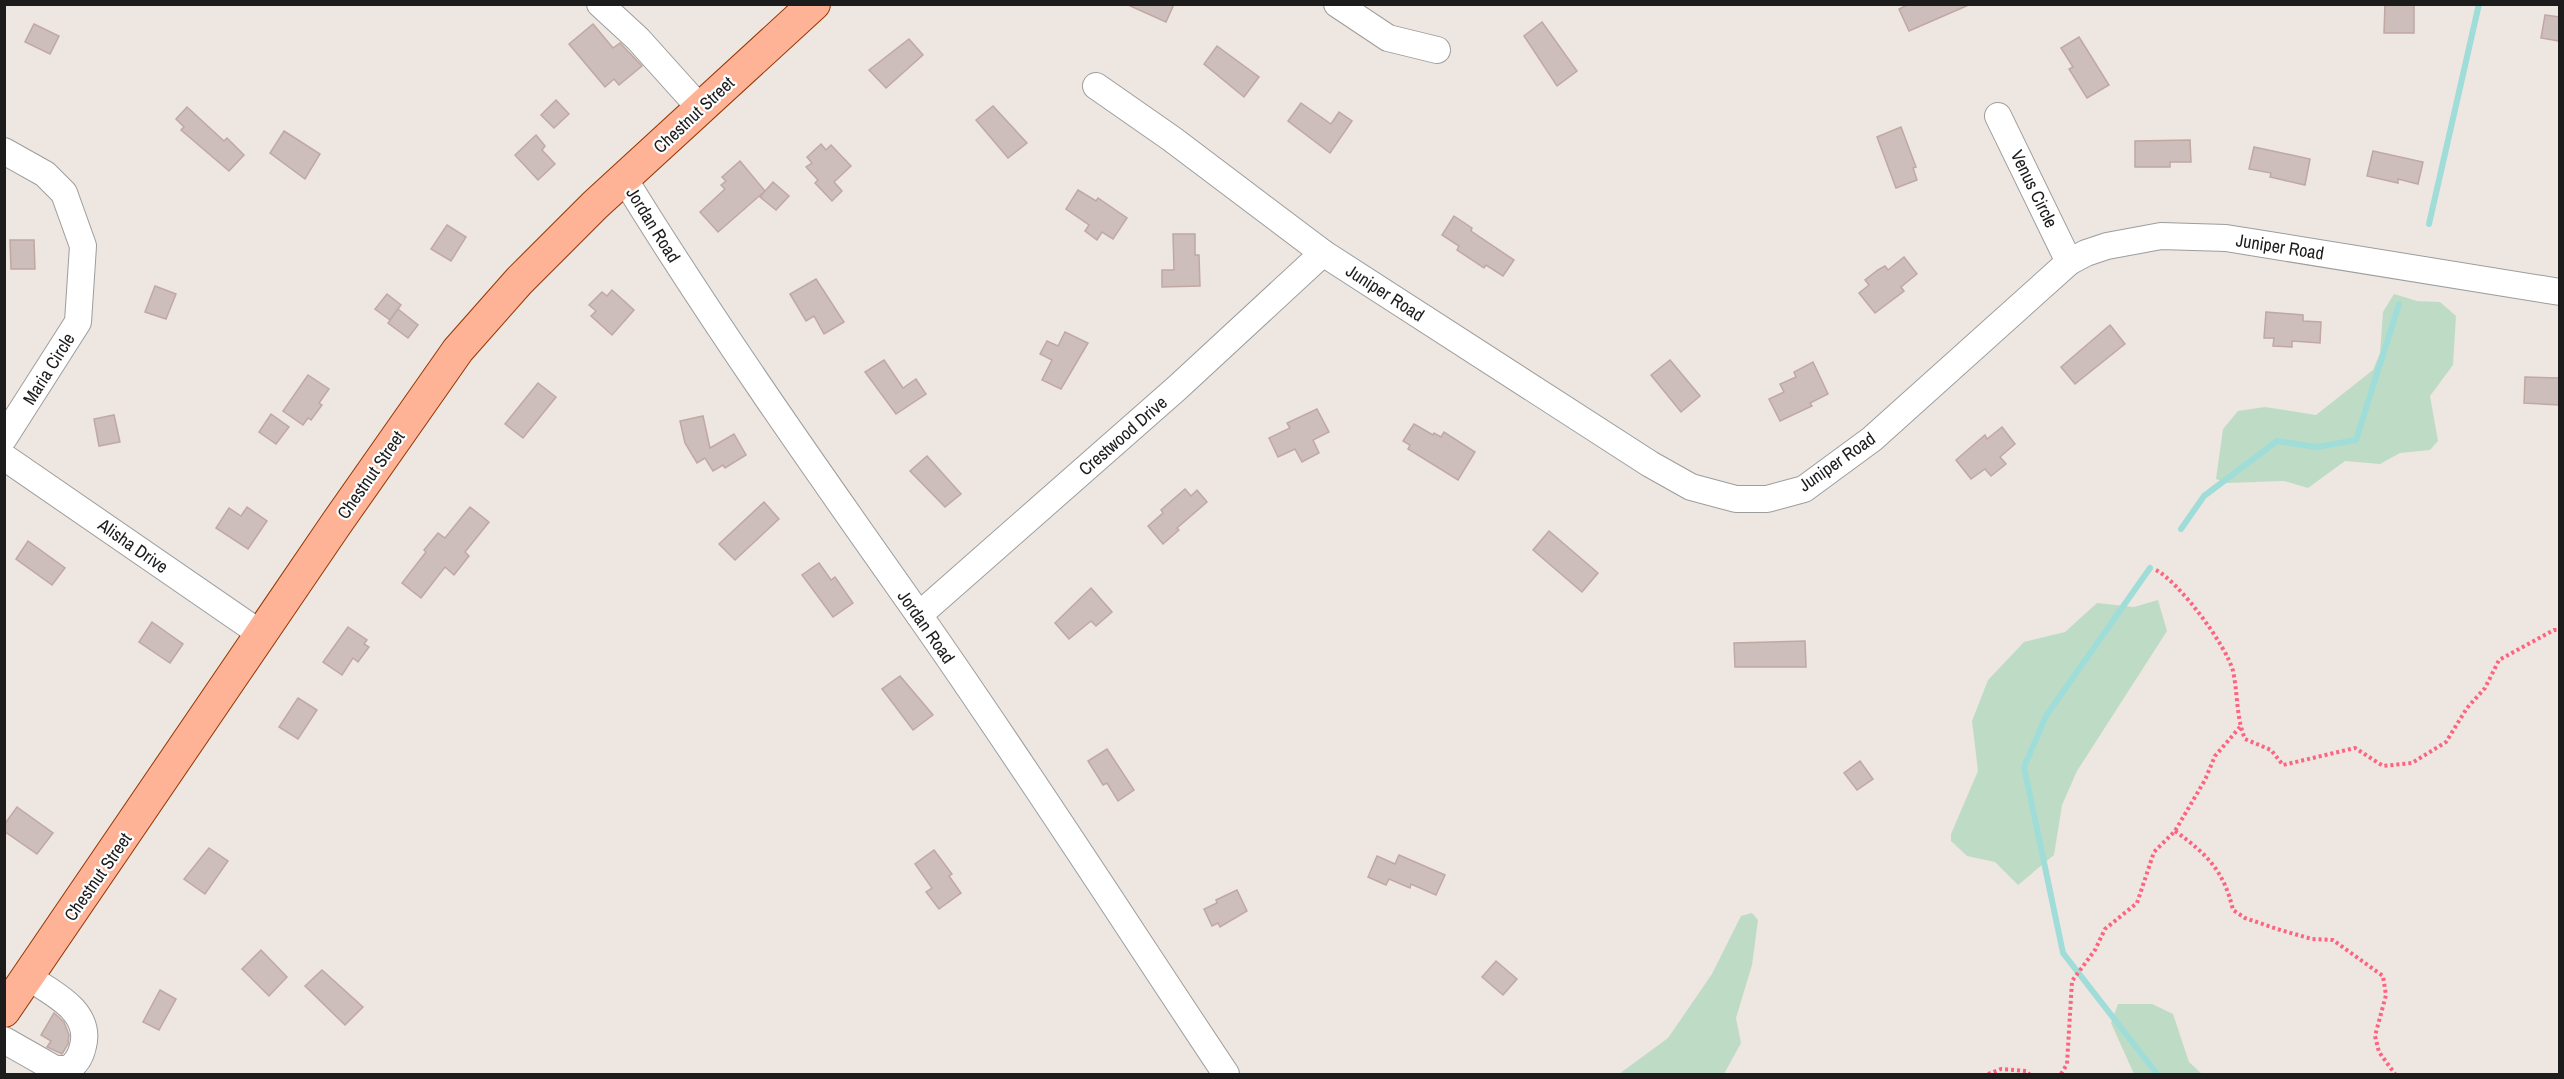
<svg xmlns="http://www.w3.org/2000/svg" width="2564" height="1079" viewBox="0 0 2564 1079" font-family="'Archivo Narrow',sans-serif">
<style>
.wetland{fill:#bedcc5}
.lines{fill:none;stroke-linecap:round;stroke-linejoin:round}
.stream{stroke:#a0ddd9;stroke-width:6}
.building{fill:#cdbdbb;stroke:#c0a8a3;stroke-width:1.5}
.minor-casing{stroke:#9d9d9d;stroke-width:28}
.major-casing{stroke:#943700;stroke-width:34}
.path{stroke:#fc6481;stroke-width:4;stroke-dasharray:3 3;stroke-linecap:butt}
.minor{stroke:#fff;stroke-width:26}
.major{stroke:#feb397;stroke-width:32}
.labels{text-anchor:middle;stroke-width:4.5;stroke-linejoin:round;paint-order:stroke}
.street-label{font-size:18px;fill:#1c1c1c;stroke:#fff}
</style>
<rect width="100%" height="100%" fill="#eee6e1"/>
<g class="wetland">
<polygon points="2394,294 2417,301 2440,302 2456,316 2453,365 2430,396 2438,441 2430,450 2400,453 2380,464 2345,461 2308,488 2284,481 2227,483 2216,479 2223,429 2238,411 2265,407 2316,415 2373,370 2380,353 2383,312"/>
<polygon points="2158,600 2167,631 2077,771 2062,805 2054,855 2018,885 1995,862 1967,856 1951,841 1951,834 1978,771 1972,721 1988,680 2024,642 2065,632 2097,603 2134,607"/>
<polygon points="1752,913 1758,920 1752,965 1736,1018 1741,1043 1724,1074 1619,1074 1668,1038 1712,974 1741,916"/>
<polygon points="2118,1004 2152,1004 2173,1014 2189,1062 2202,1074 2134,1074 2111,1023"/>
</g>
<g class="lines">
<g class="stream">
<polyline points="2429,224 2479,4"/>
<polyline points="2181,529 2204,496 2277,441 2317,447 2356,440 2399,304"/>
<polyline points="2150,568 2046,716 2024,767 2063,953 2157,1074"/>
</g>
</g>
<g class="building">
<polygon points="1126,4 1174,4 1166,22"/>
<polygon points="1909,4 1971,4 1909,31 1899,9"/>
<polygon points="2385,4 2414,4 2414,33 2384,33"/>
<polygon points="2545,15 2559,17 2559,41 2541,38"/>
<polygon points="1542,22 1577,71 1557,86 1524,36"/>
<polygon points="34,24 59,36 50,54 25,42"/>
<polygon points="593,24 613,48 620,43 642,66 619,85 614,79 605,87 569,44"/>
<polygon points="2079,37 2109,85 2087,98 2069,69 2073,67 2061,48"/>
<polygon points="909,39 923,55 886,88 869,70"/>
<polygon points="1217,46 1259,77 1244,97 1204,64"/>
<polygon points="556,100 569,114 554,128 541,115"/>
<polygon points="1301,103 1331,124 1339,112 1352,121 1330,153 1288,121"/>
<polygon points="993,106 1027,143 1008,158 976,120"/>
<polygon points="187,107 224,141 227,138 244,155 229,171 181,130 184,127 176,119"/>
<polygon points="1901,127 1916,167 1913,168 1917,180 1896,188 1877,137"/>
<polygon points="284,131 320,154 305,179 270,153"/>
<polygon points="536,135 545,146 542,150 555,164 538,180 515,155"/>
<polygon points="2190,140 2191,162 2170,162 2170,167 2135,167 2135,141"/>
<polygon points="821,144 826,150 831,145 851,166 834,182 842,191 832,201 815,183 818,180 806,167 812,163 807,157"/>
<polygon points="2254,147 2310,159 2305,185 2270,177 2271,173 2249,169"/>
<polygon points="2373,151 2423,162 2418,184 2398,179 2398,183 2367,176"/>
<polygon points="740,161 765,191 718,232 700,212 725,189 721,185 726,181 722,177"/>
<polygon points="773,182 789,196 776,210 760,197"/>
<polygon points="1078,190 1096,201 1098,198 1127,218 1113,239 1102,232 1097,240 1085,231 1089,225 1066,209"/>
<polygon points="1454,216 1472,228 1471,231 1514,260 1503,276 1486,265 1484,268 1457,250 1459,246 1442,235"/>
<polygon points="447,225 466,237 451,261 431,249"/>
<polygon points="1173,234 1195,234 1195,255 1199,255 1200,286 1162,287 1162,270 1174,270"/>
<polygon points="10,240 34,240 35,269 11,269"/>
<polygon points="1904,257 1917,274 1901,287 1904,291 1875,313 1859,293 1869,285 1865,280 1878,270 1885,266 1888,270"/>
<polygon points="816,279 844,322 824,334 814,316 806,321 790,294"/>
<polygon points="155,286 176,294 166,319 145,312"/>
<polygon points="612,290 634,310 612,335 591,316 596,311 589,305 602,292 607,296"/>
<polygon points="387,294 401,305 390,320 375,309"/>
<polygon points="398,309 418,325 408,338 388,323"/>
<polygon points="2266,312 2303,315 2303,321 2321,322 2320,343 2292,341 2292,347 2273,346 2274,338 2264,338"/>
<polygon points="2110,325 2125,344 2075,384 2061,367"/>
<polygon points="1065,332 1088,343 1061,389 1042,380 1052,360 1040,354 1047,341 1058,346"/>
<polygon points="884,360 903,388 916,379 926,394 896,414 865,372"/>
<polygon points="1670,360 1700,396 1681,412 1651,375"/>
<polygon points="1813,362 1828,394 1810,403 1812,406 1780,421 1769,399 1784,392 1780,384 1796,377 1794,372"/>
<polygon points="308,375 329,389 319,403 322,405 311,420 308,418 303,425 283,411"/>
<polygon points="2525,377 2559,378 2559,405 2524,403"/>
<polygon points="538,383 556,397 523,438 505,424"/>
<polygon points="1317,409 1329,432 1313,440 1319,453 1302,462 1295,449 1278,457 1269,438 1290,428 1287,423"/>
<polygon points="271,414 289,427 276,444 259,432"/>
<polygon points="114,415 120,442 99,446 94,419"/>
<polygon points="703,416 710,448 734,434 746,455 725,468 723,465 713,471 705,458 697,463 685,443 680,421"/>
<polygon points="1414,424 1433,435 1434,433 1441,437 1444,432 1475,452 1458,480 1408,449 1410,445 1403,441"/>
<polygon points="2002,427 2015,444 2000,457 2006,464 1991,476 1985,469 1971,479 1956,460 1985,435 1987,439"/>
<polygon points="927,456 961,494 945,507 910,471"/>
<polygon points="1185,489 1191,496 1197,490 1207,502 1177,528 1179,530 1163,544 1148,526 1163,513 1161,510"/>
<polygon points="764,502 779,519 735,560 719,544"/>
<polygon points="247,507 267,521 248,549 216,528 229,508 241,516"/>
<polygon points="470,507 489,522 465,552 469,556 454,575 445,567 421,598 402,583 426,552 424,550 438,533 445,538"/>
<polygon points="1549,531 1598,573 1582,592 1533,550"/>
<polygon points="28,541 65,568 52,585 16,559"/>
<polygon points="819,563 831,580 835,577 853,603 833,617 802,575"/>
<polygon points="1091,588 1112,612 1096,626 1091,621 1069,639 1055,623"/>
<polygon points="152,622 183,644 170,663 139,642"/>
<polygon points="348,627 367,640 364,644 369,647 358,662 353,658 342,675 323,662"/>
<polygon points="1805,641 1806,667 1735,667 1734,643"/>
<polygon points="900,676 933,715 913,730 882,689"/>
<polygon points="298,698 317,710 298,739 279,727"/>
<polygon points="1107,749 1134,790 1118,801 1107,783 1103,785 1088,761"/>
<polygon points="1860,761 1873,779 1857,790 1844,773"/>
<polygon points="17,807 53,833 37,854 4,831 4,825"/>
<polygon points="209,848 228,861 205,894 184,879"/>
<polygon points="934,850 952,874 949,876 961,893 939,909 926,892 932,888 915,864"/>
<polygon points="1399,855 1445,875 1436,895 1411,884 1410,888 1389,879 1386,885 1368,877 1377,856 1395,864"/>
<polygon points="1237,890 1247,911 1220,927 1218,923 1212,926 1204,909 1217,903 1216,900"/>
<polygon points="261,950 287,977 269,996 242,969"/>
<polygon points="1496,961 1517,979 1503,995 1482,977"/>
<polygon points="322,970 363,1007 345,1025 305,986"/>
<polygon points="160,990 176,999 159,1030 143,1022"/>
<polygon points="54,1013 64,1022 69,1035 68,1044 62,1054 47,1047 51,1041 41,1035"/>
</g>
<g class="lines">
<g class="minor-casing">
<g id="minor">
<polyline points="600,4 638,39 700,108"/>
<polyline points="1337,4 1388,38 1437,50"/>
<polyline points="1096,86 1172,139 1323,253 1650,464 1691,487 1736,499 1767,499 1804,489 1872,439 2069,262 2086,253 2107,246 2161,236 2226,238 2560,292"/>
<polyline points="1998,116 2069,262"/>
<polyline points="4,151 45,174 64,193 83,246 78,322 4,438"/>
<path d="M625,180C717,329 818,472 919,615C1025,766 1124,921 1226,1074"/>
<polyline points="4,457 261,634"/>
<polyline points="919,615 1177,388 1323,253"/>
<path d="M4,1040L55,1069H68C76,1064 81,1056 83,1046C92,1011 52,993 28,977"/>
</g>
</g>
<g class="major-casing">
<polyline id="major" points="4,1011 336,524 458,350 519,281 595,205 814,4"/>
</g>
<g class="path">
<path d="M2156,570C2180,583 2226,645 2233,671C2238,694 2236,717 2245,739L2271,750L2283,765L2355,748L2383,766L2412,763L2446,742L2467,708L2485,688L2499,660L2554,630H2560"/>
<path d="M2175,831C2207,854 2224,871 2233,910L2245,918L2277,929L2312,939L2333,940L2383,976L2386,995L2375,1036L2379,1052L2395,1074"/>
<polyline points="1988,1074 2001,1069 2027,1071 2029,1074"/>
<polyline points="2061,1074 2067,1064 2072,981 2095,950 2105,929 2137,903 2154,852 2175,831 2205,780 2215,756 2240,727"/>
</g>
<use href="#minor" class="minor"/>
<use href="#major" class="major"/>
</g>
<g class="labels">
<g class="street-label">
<text transform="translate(694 115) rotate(-43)" y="6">Chestnut Street</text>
<text transform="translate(2034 189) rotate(64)" y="6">Venus Circle</text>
<text transform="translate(653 225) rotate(58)" y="6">Jordan Road</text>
<text transform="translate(2280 247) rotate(9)" y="6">Juniper Road</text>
<text transform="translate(1385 293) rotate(33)" y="6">Juniper Road</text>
<text transform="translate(49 369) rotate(-58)" y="6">Maria Circle</text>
<text transform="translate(1123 436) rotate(-41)" y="6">Crestwood Drive</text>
<text transform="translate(1837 462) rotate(-35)" y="6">Juniper Road</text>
<text transform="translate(371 475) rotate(-55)" y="6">Chestnut Street</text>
<text transform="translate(133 546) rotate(35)" y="6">Alisha Drive</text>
<text transform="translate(926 627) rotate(55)" y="6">Jordan Road</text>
<text transform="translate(98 877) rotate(-55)" y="6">Chestnut Street</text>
</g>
</g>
<rect width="2564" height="1079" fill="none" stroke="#1c1c1c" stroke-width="12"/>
</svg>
